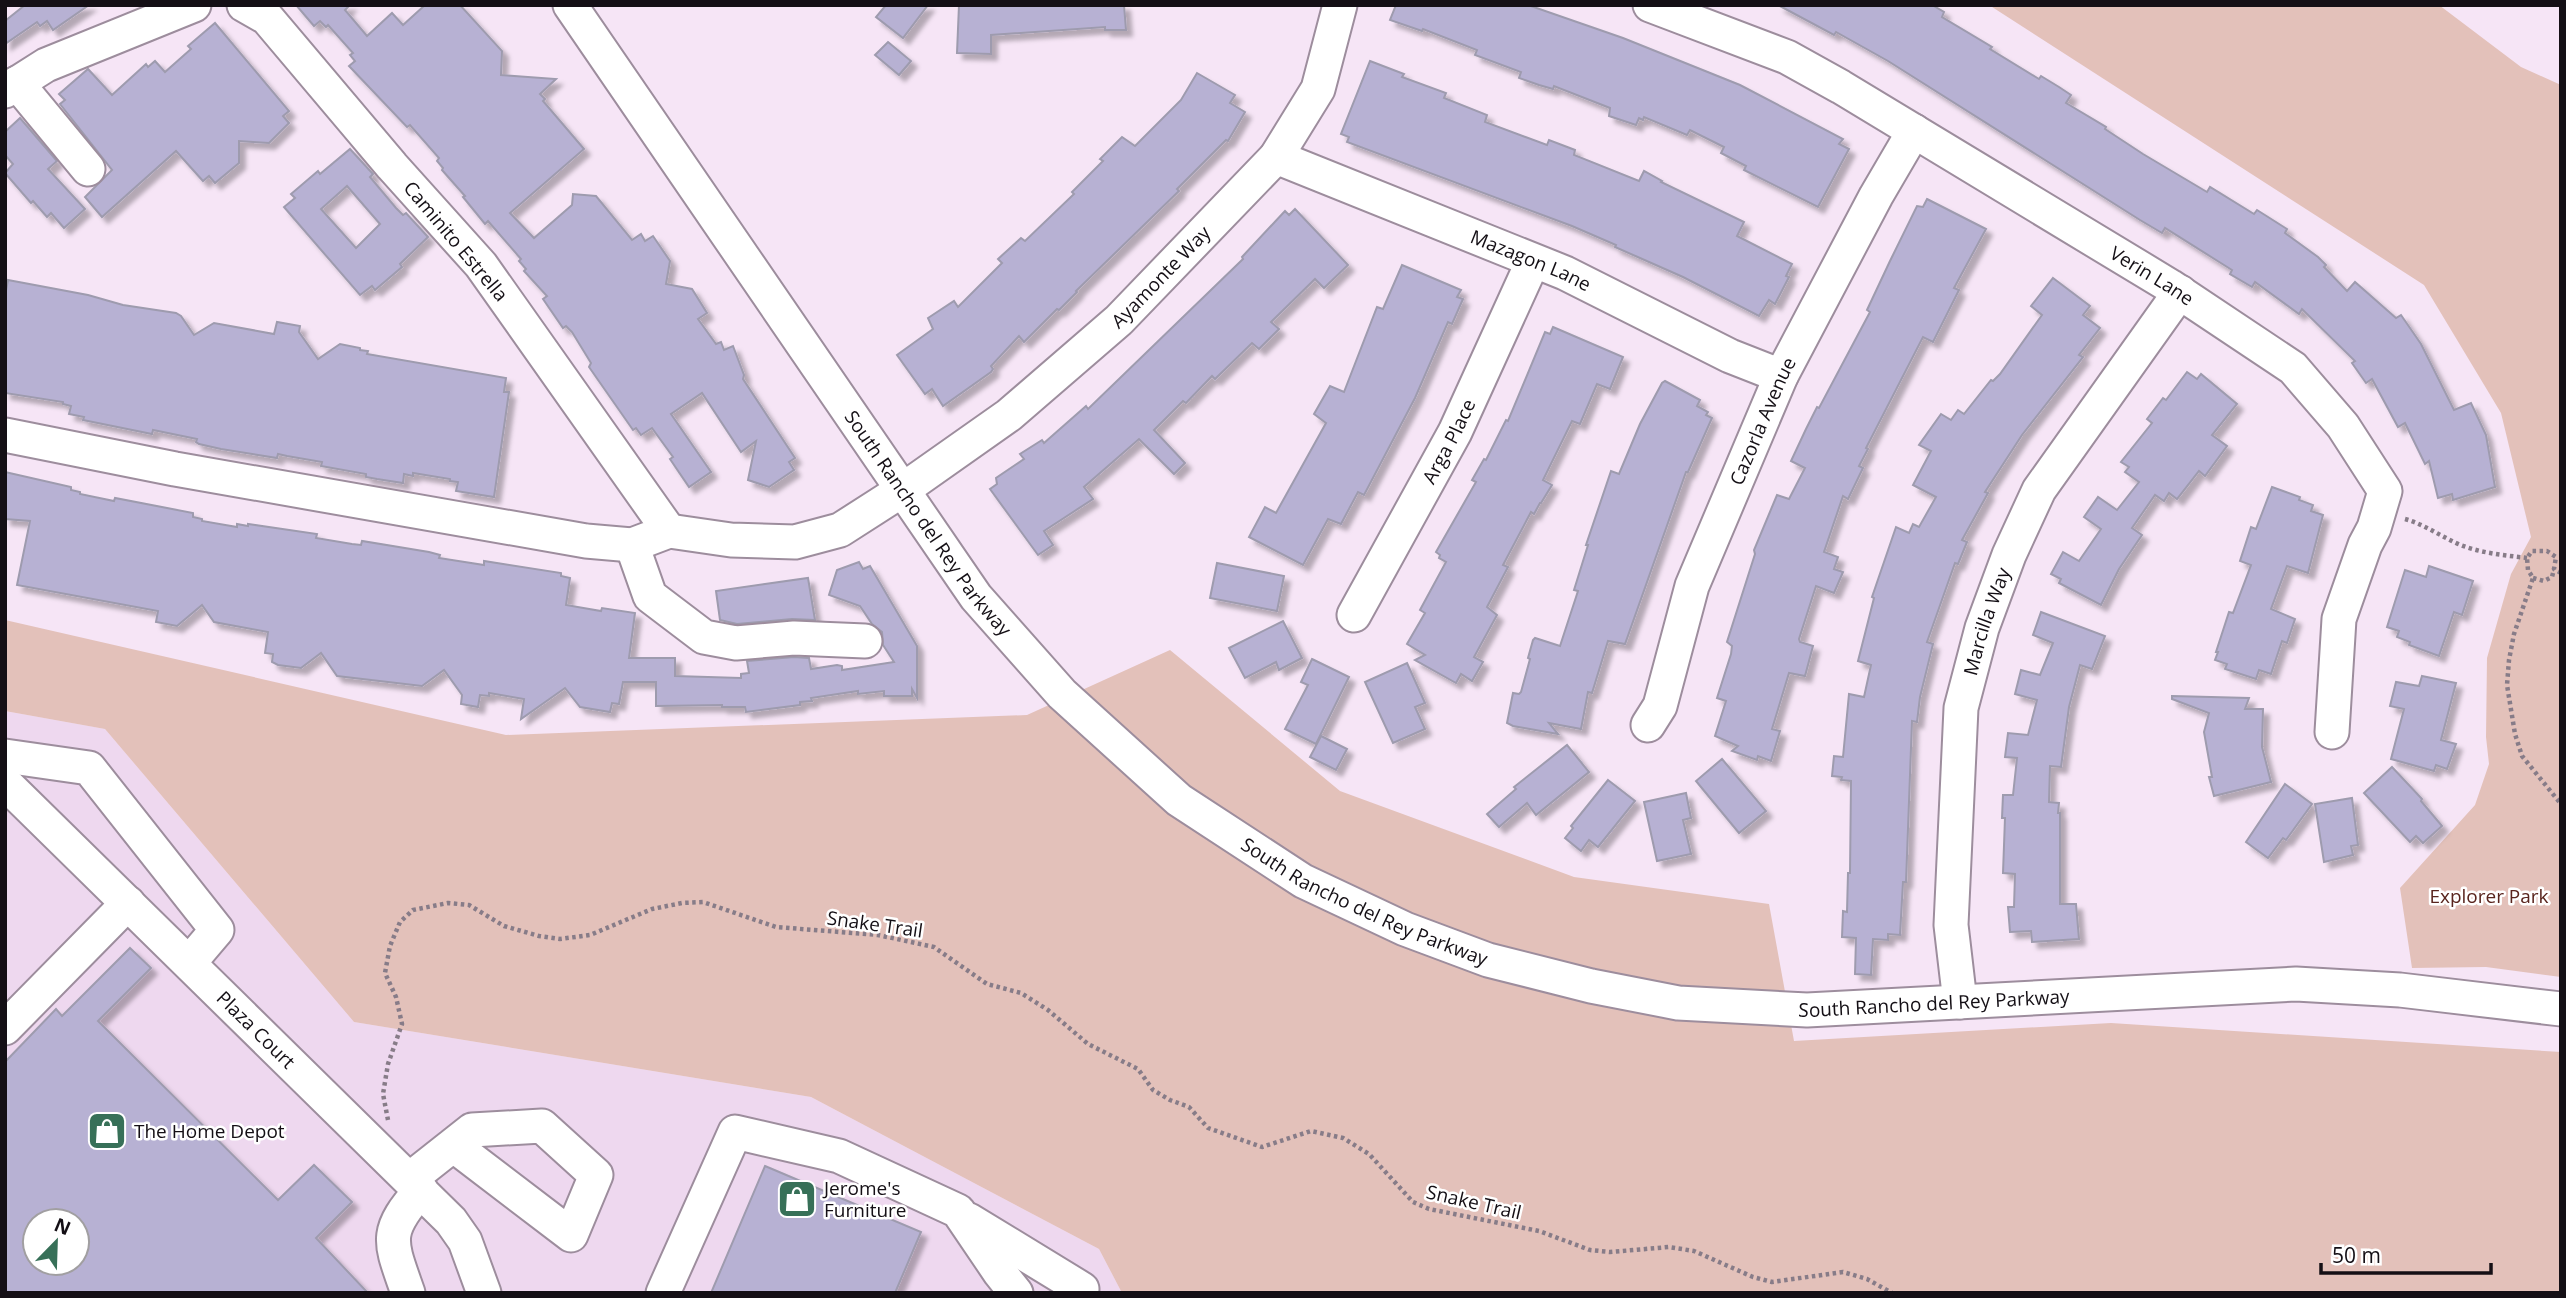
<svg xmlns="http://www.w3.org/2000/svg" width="2566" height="1298" viewBox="0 0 2566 1298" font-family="'Open Sans',sans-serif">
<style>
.built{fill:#eed8ef;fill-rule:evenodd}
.green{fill:#e3c1ba}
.building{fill:#b7b1d3;stroke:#9e9bae;stroke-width:2;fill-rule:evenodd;filter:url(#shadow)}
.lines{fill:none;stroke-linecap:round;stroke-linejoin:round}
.minor-casing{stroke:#9d8d9d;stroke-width:37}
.path{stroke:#877c88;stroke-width:4.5;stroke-dasharray:3.5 3.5;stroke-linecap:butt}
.minor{stroke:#fff;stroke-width:33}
.labels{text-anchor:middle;stroke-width:5;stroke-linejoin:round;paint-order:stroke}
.street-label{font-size:19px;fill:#140f15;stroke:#fff}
.park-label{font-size:19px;fill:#59241d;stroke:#fff}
.poi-label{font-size:19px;fill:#140f15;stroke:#fff;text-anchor:start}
</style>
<defs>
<filter id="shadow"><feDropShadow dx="6" dy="6" stdDeviation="2" flood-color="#0004"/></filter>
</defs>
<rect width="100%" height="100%" fill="#f6e5f6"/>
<path class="built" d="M5,711L105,729L354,1022L811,1097L1099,1249L1122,1293H5ZM35,1221H77V1263H35Z"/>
<g class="green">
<polygon points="1989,5 2439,5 2521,67 2561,85 2561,977 2486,967 2412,968 2400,888 2475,805 2489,764 2486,737 2487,658 2511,574 2531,537 2501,413 2424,285"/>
<polygon points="5,620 506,735 1027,715 1170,650 1340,791 1574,877 1769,904 1794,1041 2111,1023 2561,1052 2561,1293 1122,1293 1099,1249 811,1097 354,1022 105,729 5,711"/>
</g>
<g class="building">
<polygon points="25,5 89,5 53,30 47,21 40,26 37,22 5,44 5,21"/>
<polygon points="296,5 350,5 345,10 367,36 392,13 403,25 425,5 460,5 502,51 501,75 556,79 540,94 545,99 543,101 584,149 510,213 534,238 572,205 573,194 596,196 632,240 641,234 645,241 653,236 670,261 666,284 692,289 707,313 698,319 716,344 721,342 724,350 733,346 744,375 743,379 795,458 789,462 794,470 769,487 748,480 756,441 741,452 702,393 671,414 711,472 689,487 670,459 673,457 652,428 641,435 636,428 633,430 589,367 591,363 572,332 566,326 563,328 543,299 547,296 524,271 526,269 519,261 521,259 488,221 485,224 463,197 465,196 442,170 443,168 437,161 439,158 410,125 407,127 349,66 355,61 350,55 353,53 328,25 326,27 320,21 314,26"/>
<polygon points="886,5 928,5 903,38 876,17"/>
<polygon points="959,5 1124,5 1126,30 1105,30 1105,27 991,35 991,54 957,53"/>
<polygon points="1396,5 1528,5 1623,38 1740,85 1843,139 1839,144 1849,149 1818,207 1744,170 1746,166 1721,153 1724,147 1690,130 1687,135 1644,117 1643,120 1639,118 1636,125 1609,116 1610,108 1554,86 1553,89 1539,85 1519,78 1521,72 1475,55 1477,50 1423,29 1422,31 1390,20"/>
<polygon points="1778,5 1932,5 1944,12 1942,17 1992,47 1990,49 2039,79 2041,76 2059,87 2071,95 2066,103 2106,127 2105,129 2143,154 2207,192 2210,187 2254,214 2257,210 2287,229 2285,233 2318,257 2326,265 2324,267 2347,291 2355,282 2396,318 2401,315 2421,344 2454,410 2471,403 2486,435 2495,487 2453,500 2452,494 2438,498 2429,461 2425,464 2405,423 2398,427 2372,379 2366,383 2352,363 2355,361 2302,309 2299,314 2255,282 2252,287 2230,274 2232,270 2165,228 2162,233 2140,220 1888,61 1836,32 1834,35"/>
<polygon points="215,23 289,111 283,116 289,123 269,143 239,141 239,163 215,183 209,176 203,181 176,151 102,217 85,197 112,170 60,104 65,100 59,94 88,69 112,95 146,64 148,67 155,61 165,72 191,49 188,46"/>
<polygon points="888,42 911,61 899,75 875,55"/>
<polygon points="1370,61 1404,74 1402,77 1446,93 1444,98 1487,115 1485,122 1547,145 1549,140 1575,150 1574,155 1639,181 1644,171 1662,181 1661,182 1744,222 1737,236 1792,264 1786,276 1789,277 1775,304 1769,300 1759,316 1683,277 1615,247 1616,245 1572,226 1347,142 1349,137 1341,134"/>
<polygon points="1197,73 1235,95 1230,103 1245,112 1228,141 1226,140 1177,189 1179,191 1076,291 1077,292 1059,310 1057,309 1024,342 1019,336 991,366 993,369 991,372 943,406 932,389 925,394 897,355 933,329 928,318 954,301 958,307 1002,263 998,259 1021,238 1025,241 1074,194 1072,192 1103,161 1100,159 1122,137 1135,146 1181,100"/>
<polygon points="20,118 57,161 48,169 85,209 64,228 51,213 47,217 33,201 31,203 5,173 13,164 5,155 5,132"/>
<path d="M350,149L373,174L370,177L396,208L403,215L406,213L428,237L400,264L402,267L375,290L372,286L360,295L284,207L295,198L291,194L318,171L320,174ZM347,186L380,224L356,248L321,209Z"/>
<polygon points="1927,199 1986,229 1954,288 1959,290 1933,342 1923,337 1866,448 1868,449 1859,466 1863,468 1848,499 1843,496 1824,552 1838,557 1834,569 1843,572 1834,593 1816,586 1799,639 1800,642 1813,646 1805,676 1789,673 1772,729 1780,731 1771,761 1758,756 1757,760 1732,751 1738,746 1715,736 1726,701 1717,698 1731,654 1732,646 1727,642 1755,554 1754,550 1777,495 1789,499 1805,468 1791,461 1806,429 1817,407 1819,408 1870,312 1867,310 1890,261 1917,206 1923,207"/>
<polygon points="1295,209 1348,265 1324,288 1315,279 1271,322 1279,329 1259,349 1252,343 1215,379 1212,376 1186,403 1183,401 1154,430 1185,463 1174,474 1139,439 1084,487 1093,499 1044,531 1053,545 1038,555 990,489 997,484 996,478 1024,459 1020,454 1042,440 1044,443 1086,406 1088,409 1243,259 1242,257 1285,211 1289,215"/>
<polygon points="1402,265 1461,290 1457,297 1463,299 1452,324 1448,322 1415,398 1364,495 1358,492 1341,524 1328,519 1303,565 1249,537 1265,507 1276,513 1326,423 1314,414 1330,386 1344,392 1377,307 1383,309"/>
<polygon points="2053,278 2090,306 2083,315 2100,328 2079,355 2083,357 2022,435 1985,492 1988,493 1962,540 1967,542 1958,564 1955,563 1927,642 1933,644 1920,697 1917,722 1912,721 1906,882 1903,882 1900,935 1888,934 1888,940 1873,939 1871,975 1855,974 1856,938 1842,937 1843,911 1847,912 1848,873 1850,873 1851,781 1841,780 1842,777 1832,776 1834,756 1843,757 1849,694 1864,697 1871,665 1858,661 1874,598 1872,597 1896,527 1909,533 1913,524 1919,527 1936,497 1913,485 1931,451 1919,445 1941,414 1951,420 1958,410 1964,414 1991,380 1993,381 2000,374 2042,315 2031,306"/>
<polygon points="8,280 88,295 123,305 176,313 181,316 194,335 214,323 274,334 277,322 300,326 299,332 318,359 340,344 360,348 360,350 368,351 367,354 506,378 504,392 509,392 494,497 456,491 458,482 450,481 450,479 413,473 413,476 404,474 403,483 377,479 366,477 366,474 321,466 322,462 287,456 278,454 277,458 221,449 199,444 196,442 197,439 153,430 152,434 83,420 84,417 69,414 71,406 63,404 63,402 5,393 5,296"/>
<polygon points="1553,327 1623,357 1610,389 1597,384 1580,424 1572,421 1543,480 1552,485 1541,503 1540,503 1534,514 1531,512 1503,565 1508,567 1487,607 1497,615 1474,657 1483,662 1472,681 1461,674 1456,683 1415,660 1425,655 1407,644 1425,613 1420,610 1446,562 1439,558 1440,555 1436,552 1476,482 1472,480 1484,459 1486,460 1506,420 1508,421 1545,332 1550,334"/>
<polygon points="2187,372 2197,379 2201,374 2237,404 2212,435 2227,446 2205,476 2199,471 2177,499 2169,493 2164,501 2155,495 2132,528 2142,535 2119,569 2101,605 2059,583 2061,579 2051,574 2063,552 2079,561 2101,529 2084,517 2098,497 2117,510 2139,482 2125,472 2129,467 2121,462 2152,423 2147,419 2163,398 2166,400"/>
<polygon points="1665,381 1700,400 1697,406 1708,412 1706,415 1712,418 1688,472 1686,472 1625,644 1608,641 1592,693 1588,692 1581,729 1549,723 1558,734 1513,726 1507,723 1513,693 1519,694 1521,692 1530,659 1528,658 1533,640 1535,638 1560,646 1578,591 1574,590 1588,545 1586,545 1611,471 1619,474 1640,424 1662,383"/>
<polygon points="5,472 71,487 71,490 80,492 80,494 114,501 115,498 193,513 193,517 202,519 202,521 237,527 237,524 248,526 248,524 317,534 316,538 352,544 361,545 362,541 429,552 440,555 439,558 484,565 484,561 561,573 561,576 570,578 566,605 601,611 602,608 635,613 629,658 675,658 675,676 741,678 741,674 749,673 747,661 794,657 809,658 811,669 837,665 842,666 842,670 894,662 883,645 882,632 872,624 860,606 829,595 837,570 859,562 863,569 870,566 917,646 917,698 912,689 912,696 884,696 884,691 858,694 858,691 811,698 812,701 800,702 800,705 746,712 745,707 722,707 722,705 656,706 656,682 623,682 619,704 612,703 610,712 580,707 565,688 521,719 524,699 489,693 489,696 480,695 478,707 461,704 462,695 444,670 422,686 337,676 321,653 301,668 278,665 272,662 273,654 265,653 268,632 214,622 202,605 177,626 156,622 158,611 17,585 30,521 5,519"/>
<polygon points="2272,487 2300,497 2299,500 2313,505 2311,511 2323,515 2308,573 2287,566 2271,609 2295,619 2287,643 2282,641 2271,674 2259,670 2256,679 2225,669 2227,664 2215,660 2218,652 2216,652 2229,612 2233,613 2251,565 2240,561 2251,527 2256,529"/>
<polygon points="1217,563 1284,576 1277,611 1210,598"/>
<polygon points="2429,566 2473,581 2462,615 2454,612 2439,656 2409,645 2410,642 2397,637 2399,631 2387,627 2405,570 2426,577"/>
<polygon points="808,578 815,620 792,619 737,624 720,620 716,591"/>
<polygon points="2041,612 2105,636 2092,669 2080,665 2069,707 2061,767 2050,766 2049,802 2059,803 2058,813 2060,813 2060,904 2076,904 2079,939 2032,942 2031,931 2010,932 2008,907 2014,907 2015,874 2003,873 2005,818 2002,818 2003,795 2013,795 2017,758 2005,757 2008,733 2028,735 2037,700 2015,694 2021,670 2040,675 2053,643 2033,635"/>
<polygon points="1283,621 1302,658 1279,670 1276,662 1245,678 1229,648"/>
<polygon points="1312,659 1349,677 1316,744 1285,729 1308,685 1301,682"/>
<polygon points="1407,663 1425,703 1415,707 1425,729 1393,743 1365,682"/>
<polygon points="2422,676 2456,683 2441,740 2456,744 2447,769 2436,765 2434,771 2391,759 2404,709 2390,706 2396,682 2419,686"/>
<polygon points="2172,696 2249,698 2245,709 2263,709 2262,747 2271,782 2214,796 2209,777 2212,777 2204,732 2209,713 2172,699"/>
<polygon points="1321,736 1347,749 1336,770 1310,757"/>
<polygon points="1567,745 1589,772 1536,815 1527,803 1499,827 1487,814 1516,789 1514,787"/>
<polygon points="1722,759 1766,811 1739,833 1696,781"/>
<polygon points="2392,767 2422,799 2421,801 2442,826 2423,843 2416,836 2410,842 2364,793"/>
<polygon points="1608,780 1635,801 1598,847 1589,840 1581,851 1565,838 1573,828 1571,826"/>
<polygon points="2285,784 2312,804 2286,840 2283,838 2268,858 2246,842"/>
<polygon points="1686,793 1691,818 1683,820 1691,854 1657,861 1644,802"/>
<polygon points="2352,798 2358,845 2351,846 2353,855 2324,862 2315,804"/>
<path d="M130,948L151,968L98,1021L278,1200L314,1165L352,1202L316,1238L368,1293H5V1062L56,1009L62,1016ZM35,1221H77V1263H35Z"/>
<polygon points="765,1166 921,1232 895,1293 711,1293"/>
</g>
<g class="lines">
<g class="minor-casing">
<g id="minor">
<path id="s1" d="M570,5L976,597L1062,694L1179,800L1303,881L1405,929L1488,960L1591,986L1678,1003L1807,1010L2296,984L2400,990L2561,1009"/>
<path id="s2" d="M1650,5L1787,57L1841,87L2170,286L2293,368L2343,426L2385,491L2374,528L2365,545L2339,619L2332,732"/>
<polyline points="17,83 88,169"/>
<polyline points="5,91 46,65 194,5"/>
<path id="s3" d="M1276,157L1565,273L1730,356L1781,376"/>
<polyline points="5,435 175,469 586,541 632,545 669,531 481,265 392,166 267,18 244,5"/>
<path id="s4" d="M669,531L731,540L795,542L840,530L904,489L1009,415L1119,320L1276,157L1318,89L1340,5"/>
<polyline points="632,545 650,596 704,637 736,643 794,638 865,641"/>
<path id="s5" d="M1354,615L1455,432L1533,261"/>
<path id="s6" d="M1648,725L1660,706L1692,586L1781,376L1876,196L1914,131"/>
<polyline points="5,756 89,768 217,930 189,963"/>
<path id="s7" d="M5,783L451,1221L465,1241L484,1293"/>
<path id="s8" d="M1960,1002L1951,925L1961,708L1982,628L2009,555L2039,490L2180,292"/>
<polyline points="5,1028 128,903"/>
<polyline points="410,1179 472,1130 542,1126 596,1175 571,1235 453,1145"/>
<polyline points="969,1220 1082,1289"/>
<path d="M408,1293C390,1241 383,1233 421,1190"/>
<polyline points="663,1293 735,1132 839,1156 958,1211 1000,1273 1016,1293"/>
</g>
</g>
<g class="path">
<path d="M2405,519C2423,524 2439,535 2456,543C2478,553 2503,555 2527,558"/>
<polyline points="2561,573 2554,569 2556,557 2547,551 2532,551 2527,558 2528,570 2533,578 2514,634 2509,660 2507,685 2515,734 2522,756 2561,804"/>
<polyline points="2533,578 2544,581 2552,577 2554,569"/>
<polyline points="388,1120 383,1094 388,1064 402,1024 396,997 385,973 390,946 400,922 413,910 448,903 469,905 504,926 539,936 560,939 590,935 652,909 682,903 703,902 776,927 878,935 934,947 987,984 1021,993 1048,1010 1088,1044 1138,1069 1153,1090 1170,1100 1189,1107 1208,1128 1262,1147 1311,1131 1343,1138 1369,1154 1413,1202 1429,1209 1539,1231 1590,1250 1610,1252 1669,1247 1694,1251 1753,1277 1772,1282 1843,1272 1867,1279 1892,1293"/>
</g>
<use href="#minor" class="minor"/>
</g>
<defs>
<g id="shop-square" transform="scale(2.0125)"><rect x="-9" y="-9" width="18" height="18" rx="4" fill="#377058" stroke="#fff"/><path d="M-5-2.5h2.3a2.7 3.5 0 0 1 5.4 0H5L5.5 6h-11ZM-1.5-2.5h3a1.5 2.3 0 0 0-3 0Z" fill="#fff"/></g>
</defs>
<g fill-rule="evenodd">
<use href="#shop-square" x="107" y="1131"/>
<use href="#shop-square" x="797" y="1199"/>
</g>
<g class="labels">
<g class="street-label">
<text transform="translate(456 241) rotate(50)" y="7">Caminito Estrella</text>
<text dy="7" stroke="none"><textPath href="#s3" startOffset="275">Mazagon Lane</textPath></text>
<text dy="7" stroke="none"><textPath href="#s2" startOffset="572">Verin Lane</textPath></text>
<text dy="7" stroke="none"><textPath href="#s4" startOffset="583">Ayamonte Way</textPath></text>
<text dy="7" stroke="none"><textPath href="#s6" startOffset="326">Cazorla Avenue</textPath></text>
<text dy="7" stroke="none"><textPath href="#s5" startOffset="198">Arga Place</textPath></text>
<text dy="7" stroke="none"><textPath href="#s1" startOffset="630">South Rancho del Rey Parkway</textPath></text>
<text dy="7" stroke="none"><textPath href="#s8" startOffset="385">Marcilla Way</textPath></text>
<text dy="7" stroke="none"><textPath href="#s1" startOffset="1218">South Rancho del Rey Parkway</textPath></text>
<text transform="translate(875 924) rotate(8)" y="7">Snake Trail</text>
<text dy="7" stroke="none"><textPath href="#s1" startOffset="1806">South Rancho del Rey Parkway</textPath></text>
<text dy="7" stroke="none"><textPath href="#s7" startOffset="352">Plaza Court</textPath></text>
<text transform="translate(1474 1202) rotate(13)" y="7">Snake Trail</text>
</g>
<g class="park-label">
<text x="2489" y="903">Explorer Park</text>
</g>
<g class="poi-label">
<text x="134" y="1138">The Home Depot</text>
<text x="824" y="1195">Jerome's<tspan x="824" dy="22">Furniture</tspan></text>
</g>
</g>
<rect width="2566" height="1298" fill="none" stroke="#140f15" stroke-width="14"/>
<g transform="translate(56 1242) rotate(23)"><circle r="33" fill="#ffffff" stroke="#a19fa1" stroke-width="2"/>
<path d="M0-5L12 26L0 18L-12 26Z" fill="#377058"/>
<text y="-10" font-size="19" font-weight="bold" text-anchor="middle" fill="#140f15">N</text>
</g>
<path d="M2321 1263v10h170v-10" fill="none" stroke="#140f15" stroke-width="3.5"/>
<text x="2332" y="1263" font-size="21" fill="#140f15" stroke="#ffffff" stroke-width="5" paint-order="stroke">50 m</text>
</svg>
